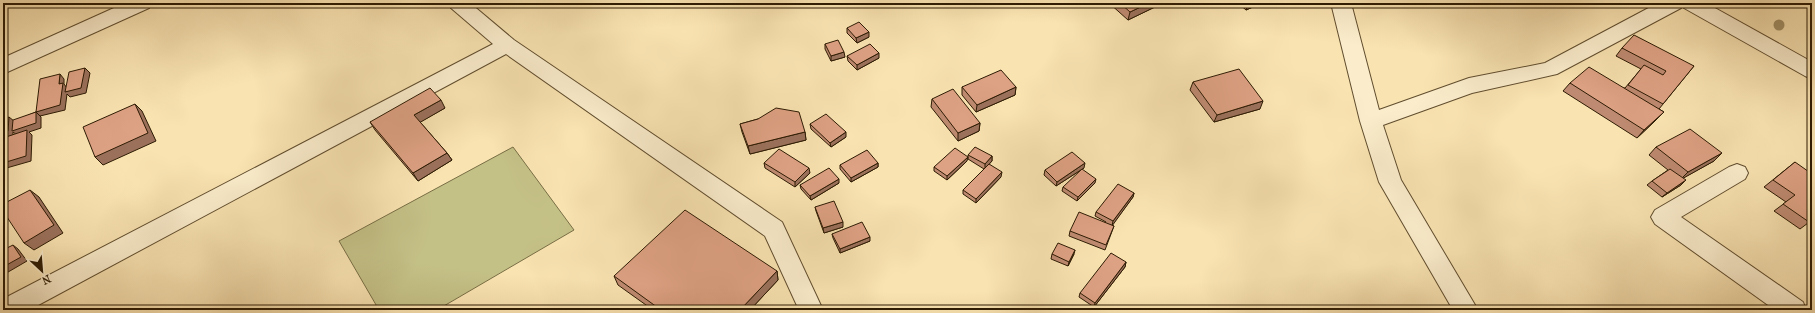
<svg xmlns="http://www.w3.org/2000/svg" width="1815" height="313" viewBox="0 0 1815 313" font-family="'IM FELL French Canon',serif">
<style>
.green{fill:#c4c187;stroke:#786e45}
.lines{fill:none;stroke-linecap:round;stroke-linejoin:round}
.minor-casing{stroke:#604d2e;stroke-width:2}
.minor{fill:#fbedcc;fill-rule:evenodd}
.tree{fill:#a29067}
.wall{fill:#be8a71;stroke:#2d1b03}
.shaded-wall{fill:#9b715c;stroke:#2d1b03}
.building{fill:#dda183;stroke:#2d1b03}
</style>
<rect width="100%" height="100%" fill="#f9e3b1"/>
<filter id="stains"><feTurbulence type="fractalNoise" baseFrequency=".005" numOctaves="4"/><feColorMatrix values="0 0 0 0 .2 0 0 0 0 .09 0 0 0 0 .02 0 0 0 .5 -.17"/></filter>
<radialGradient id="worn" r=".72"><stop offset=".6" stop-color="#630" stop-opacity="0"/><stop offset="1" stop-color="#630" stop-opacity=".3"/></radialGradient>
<polygon class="green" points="513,147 574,230 437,310 379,310 339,241"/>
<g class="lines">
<g class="minor-casing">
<g id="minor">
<polygon points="125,3 152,3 149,8 3,74 3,58"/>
<polygon points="448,3 470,3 514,40 782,222 823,310 799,310 765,236 506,54 29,310 3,310 3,299 493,44 451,8"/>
<polygon points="1331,3 1351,3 1379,110 1469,78 1545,63 1658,3 1706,3 1812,62 1812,79 1805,76 1684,8 1682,5 1681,8 1557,74 1472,93 1383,125 1401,180 1478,310 1453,310 1379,182 1360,121"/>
<polygon points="1737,164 1745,167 1748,173 1745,179 1681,217 1803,302 1806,310 1775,310 1655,224 1651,217 1655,210 1729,167"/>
</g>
</g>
<use href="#minor" class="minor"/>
</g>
<circle class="tree" cx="1779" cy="25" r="5.5"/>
<g class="wall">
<polygon points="1109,3 1158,3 1157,6 1128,20"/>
<polygon points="1238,3 1262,3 1246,10"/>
<polygon points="1531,3 1540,3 1536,6"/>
<polygon points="1753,3 1765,3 1758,6"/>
<polygon points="847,28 869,37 857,43 847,33"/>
<polygon points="825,44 845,57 831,61 825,49"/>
<polygon points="1622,48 1694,66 1659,109 1664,112 1656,120 1637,138 1563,91 1570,83 1625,88 1641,69 1616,56"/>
<polygon points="847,56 879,58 857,70 848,61"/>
<polygon points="1193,82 1260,109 1214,122 1190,90"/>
<polygon points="962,87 1016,87 1015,95 976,112 962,95"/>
<polygon points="932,99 980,123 979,131 958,141 931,107"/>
<polygon points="445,108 420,122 447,153 452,160 418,181 375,130 370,122"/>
<polygon points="758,119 805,132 806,140 750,154 742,132 740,124"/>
<polygon points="810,124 846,137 831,147 811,129"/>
<polygon points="1656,147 1714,161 1683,178 1681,185 1662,197 1647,185 1652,181 1668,170 1649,155"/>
<polygon points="968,155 992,156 992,161 987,166 1001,177 976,203 963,194 963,190 984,169 968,159"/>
<polygon points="967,161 947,180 934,171 934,167"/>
<polygon points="1795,162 1812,220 1800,229 1774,211 1786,202 1764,187"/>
<polygon points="764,163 810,173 795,187 765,168"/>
<polygon points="878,163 878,167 851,182 840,169 840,165"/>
<polygon points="1084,168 1056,186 1044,175 1045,170"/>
<polygon points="839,183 811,200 801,189 800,185"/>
<polygon points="1095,183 1077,201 1062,191 1063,187"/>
<polygon points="1134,193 1133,197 1112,225 1114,226 1105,250 1069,236 1070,231 1106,222 1095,216 1096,212"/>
<polygon points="815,207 843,227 824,233 816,211"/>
<polygon points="832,234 870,241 840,253 833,238"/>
<polygon points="1052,254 1074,254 1068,266 1051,259"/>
<polygon points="1126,262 1125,267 1094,307 1079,297 1080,293"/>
<polygon points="777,271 778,280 750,310 653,310 618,285 614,276"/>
</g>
<g class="shaded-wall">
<polygon points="1149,3 1158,3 1157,6 1128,20 1130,12"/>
<polygon points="1253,3 1262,3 1246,10 1248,5"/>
<polygon points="1761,3 1765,3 1758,6"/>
<polygon points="869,32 869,37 857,43 856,38"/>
<polygon points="844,52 845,57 831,61 831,56"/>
<polygon points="879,53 879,58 857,70 857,65"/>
<polygon points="85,68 90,73 86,93 70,97 67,94 65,110 40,116 36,112 59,84 60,74 64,79 64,84 67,88"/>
<polygon points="1016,87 1015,95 976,112 977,105"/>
<polygon points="441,100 445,108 419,123 414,115"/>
<polygon points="1263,101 1260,109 1214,122 1217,115"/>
<polygon points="135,104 142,111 156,141 103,165 95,157"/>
<polygon points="36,112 41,117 41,128 29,132 32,135 31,161 3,169 3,163 17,135 13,132 13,135 3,139 3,132 9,117 14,121"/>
<polygon points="1664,112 1656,120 1637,138 1644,130"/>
<polygon points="3,114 8,118 3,119"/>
<polygon points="980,123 979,131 958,141 958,133"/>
<polygon points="805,132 806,140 750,154 748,146"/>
<polygon points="846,132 846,137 831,147 830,143"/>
<polygon points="447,153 452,160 418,181 413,173"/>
<polygon points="1722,153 1714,161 1680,180 1688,172"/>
<polygon points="992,156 992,161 985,169 985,164"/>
<polygon points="968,157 967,161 947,180 947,176"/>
<polygon points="878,163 878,167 851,182 851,178"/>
<polygon points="1085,163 1084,168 1056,186 1057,182"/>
<polygon points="809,168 810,173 795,187 795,182"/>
<polygon points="1002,172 1001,177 976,203 976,199"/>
<polygon points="839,179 839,183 811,200 810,196"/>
<polygon points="1096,179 1095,183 1077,201 1078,197"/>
<polygon points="1686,180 1681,185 1662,197 1667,193"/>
<polygon points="30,190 39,197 63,233 34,250 24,243"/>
<polygon points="1134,193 1133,197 1112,226 1113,221"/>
<polygon points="843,222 843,227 824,233 823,228"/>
<polygon points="870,237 870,241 840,253 840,249"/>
<polygon points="13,245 18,249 27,261 3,275 3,267"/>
<polygon points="1075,250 1074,254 1068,266 1069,262"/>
<polygon points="1126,262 1125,267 1094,307 1095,303"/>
<polygon points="777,271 778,280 750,310 740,310"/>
</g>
<g class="building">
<polygon points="1120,3 1149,3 1130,12"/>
<polygon points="1245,3 1253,3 1248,5"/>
<polygon points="859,22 869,32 856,38 847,28"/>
<polygon points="1634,35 1694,66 1663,104 1628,85 1644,65 1663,75 1666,71 1622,48"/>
<polygon points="838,40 844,52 831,56 825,44"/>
<polygon points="870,44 879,53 857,65 847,56"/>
<polygon points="1589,67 1664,112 1644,130 1570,83"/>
<polygon points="85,68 81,88 65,92 69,72"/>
<polygon points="1239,69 1263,101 1217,115 1193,82"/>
<polygon points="1001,70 1016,87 977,105 962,87"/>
<polygon points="60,74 59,84 63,83 60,105 36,112 40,79"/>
<polygon points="430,88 441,100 414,115 447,153 413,173 370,122"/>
<polygon points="953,89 980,123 958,133 932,99"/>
<polygon points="135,104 148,133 95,157 83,127"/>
<polygon points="776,108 799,112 805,132 748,146 740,124 758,119"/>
<polygon points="36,112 36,123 12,131 13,120"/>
<polygon points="826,114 846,132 830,143 810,124"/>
<polygon points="9,117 8,131 3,132 3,119"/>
<polygon points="1690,129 1722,153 1688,172 1656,147"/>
<polygon points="27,130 26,156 3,163 3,138"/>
<polygon points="975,147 992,156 985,164 968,155"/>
<polygon points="955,148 968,157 947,176 934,167"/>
<polygon points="779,149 809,168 795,182 764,163"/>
<polygon points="867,150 878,163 851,178 840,165"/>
<polygon points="1072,152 1085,163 1057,182 1045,170"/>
<polygon points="1795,162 1812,174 1812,220 1809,222 1783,204 1795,195 1773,180"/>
<polygon points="989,164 1002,172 976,199 963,190"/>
<polygon points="829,168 839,179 810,196 800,185"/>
<polygon points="1082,169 1096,179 1078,197 1063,187"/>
<polygon points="1670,169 1686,180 1667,193 1652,181"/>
<polygon points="1118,184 1134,193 1113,221 1096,212"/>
<polygon points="30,190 54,225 24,243 3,211 3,204"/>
<polygon points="834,201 843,222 823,228 815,207"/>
<polygon points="685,210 777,271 740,310 661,310 614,276"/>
<polygon points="1079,212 1114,226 1106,245 1070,231"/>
<polygon points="862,222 870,237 840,249 832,234"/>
<polygon points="1058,243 1075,250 1069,262 1052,254"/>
<polygon points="13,245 21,257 3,267 3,250"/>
<polygon points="1111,253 1126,262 1095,303 1080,293"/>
</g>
<rect width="1815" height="313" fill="none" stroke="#f9e3b1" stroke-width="16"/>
<rect x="4" y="4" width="1807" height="305" fill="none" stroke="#2d1b03" stroke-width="2"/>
<rect x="8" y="8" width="1799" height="297" fill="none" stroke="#2d1b03"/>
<g transform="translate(42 271) rotate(154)" stroke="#fbedcc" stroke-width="3" paint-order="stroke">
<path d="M0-3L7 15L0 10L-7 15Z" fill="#2d1b03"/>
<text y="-6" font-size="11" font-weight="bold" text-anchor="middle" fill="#2d1b03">N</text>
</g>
<rect width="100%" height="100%" filter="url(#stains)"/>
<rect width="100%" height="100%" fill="url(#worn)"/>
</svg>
